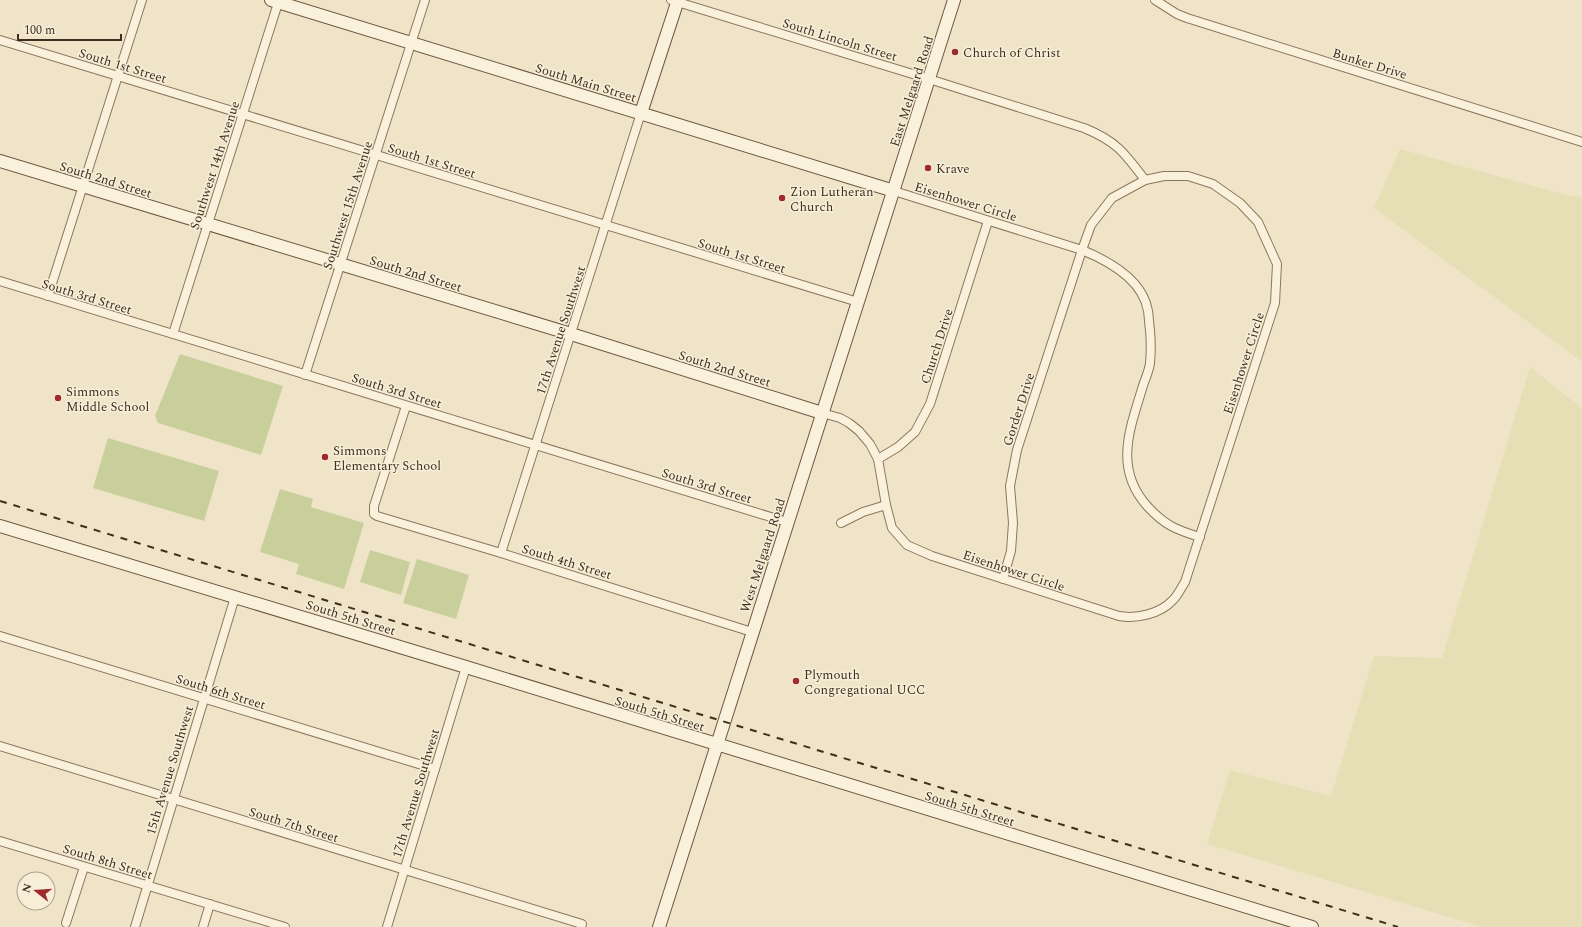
<svg xmlns="http://www.w3.org/2000/svg" width="1582" height="927" viewBox="0 0 1582 927" font-family="Spectral,serif">
<style>
.farmland{fill:#e6deb5}
.green{fill:#c9cf9b}
.lines{fill:none;stroke-linecap:round;stroke-linejoin:round}
.street-casing{stroke:#8d765c;stroke-width:10}
.secondary-casing{stroke:#6f573f;stroke-width:14}
.street{stroke:#faf1dc;stroke-width:8}
.secondary{stroke:#faf1dc;stroke-width:12}
.rail{stroke:#3d2e20;stroke-width:2;stroke-dasharray:7 7;stroke-linecap:butt}
.poi-dot{fill:#9e2a2b;stroke:#f7eed8;stroke-width:1.5}
.labels{text-anchor:middle;stroke-width:3;stroke-linejoin:round;paint-order:stroke}
.street-label{font-size:13px;fill:#3d2e20;stroke:#f7eed8}
.poi-label{font-size:13px;fill:#3d2e20;stroke:#f7eed8;text-anchor:start}
</style>
<rect width="100%" height="100%" fill="#f0e4c8"/>
<g class="farmland">
<polygon points="1400,149 1566,195 1582,197 1582,362 1374,208"/>
<polygon points="1530,367 1582,408 1582,927 1482,927 1207,844 1230,770 1331,796 1374,656 1442,658"/>
</g>
<g class="green">
<polygon points="180,354 283,386 261,455 158,423 155,416"/>
<polygon points="108,438 219,471 204,521 93,488"/>
<polygon points="280,489 313,499 311,507 364,523 344,589 296,574 299,564 260,552"/>
<polygon points="370,550 410,562 401,595 360,582"/>
<polygon points="417,559 469,575 456,619 403,603"/>
</g>
<g class="lines">
<g class="street-casing">
<g id="street">
<path d="M671,0L929,79L1084,128C1116,141 1124,152 1145,180"/>
<polyline points="1155,0 1177,14 1187,18 1582,142"/>
<polyline points="0,40 858,302"/>
<polyline points="0,281 787,522"/>
<polyline points="48,296 142,0"/>
<polyline points="173,334 279,0"/>
<polyline points="305,375 425,0"/>
<polyline points="406,406 374,506 374,514 377,516 501,553 752,632"/>
<path d="M822,413L840,418L849,423L859,431L870,444L878,459L886,505L892,528L907,545L932,556L1119,616C1137,619 1160,614 1173,600C1178,595 1181,588 1185,582L1275,303L1277,264L1258,222L1240,203L1213,184L1188,176H1164L1145,180L1112,198L1091,225L1082,250L894,191"/>
<polyline points="878,459 898,447 915,432 930,404 988,221"/>
<polyline points="841,523 863,512 886,505"/>
<polyline points="501,553 641,113"/>
<path d="M1003,579L1011,551L1013,523L1010,486L1017,450L1082,250C1109,261 1143,280 1148,311C1149,317 1149,324 1150,330C1151,341 1151,352 1150,363C1149,372 1144,381 1142,389C1129,431 1114,470 1148,507C1165,525 1176,530 1200,537"/>
<polyline points="0,636 435,769"/>
<polyline points="0,746 582,924 581,927"/>
<polyline points="0,841 285,927"/>
<polyline points="66,923 84,867"/>
<polyline points="135,927 235,597"/>
<polyline points="203,927 210,904"/>
<polyline points="387,927 466,667"/>
</g>
</g>
<g class="secondary-casing">
<g id="secondary">
<polyline points="271,0 894,191"/>
<polyline points="641,113 678,0"/>
<polyline points="0,161 571,334 822,413"/>
<polyline points="0,526 466,667 1312,927"/>
<polyline points="659,927 954,0"/>
</g>
</g>
<use href="#street" class="street"/>
<use href="#secondary" class="secondary"/>
<polyline class="rail" points="0,501 1398,927"/>
</g>
<g class="poi-dot">
<circle cx="955" cy="52" r="4"/>
<circle cx="928" cy="168" r="4"/>
<circle cx="782" cy="198" r="4"/>
<circle cx="58" cy="398" r="4"/>
<circle cx="325" cy="457" r="4"/>
<circle cx="796" cy="681" r="4"/>
</g>
<g class="labels">
<g class="street-label">
<text transform="translate(840 39) rotate(17)" y="5">South Lincoln Street</text>
<text transform="translate(1370 63) rotate(17)" y="5">Bunker Drive</text>
<text transform="translate(123 65) rotate(17)" y="5">South 1st Street</text>
<text transform="translate(586 82) rotate(17)" y="5">South Main Street</text>
<text transform="translate(911 91) rotate(-72)" y="5">East Melgaard Road</text>
<text transform="translate(432 160) rotate(17)" y="5">South 1st Street</text>
<text transform="translate(214 165) rotate(-72)" y="5">Southwest 14th Avenue</text>
<text transform="translate(106 179) rotate(17)" y="5">South 2nd Street</text>
<text transform="translate(966 201) rotate(17)" y="5">Eisenhower Circle</text>
<text transform="translate(347 205) rotate(-72)" y="5">Southwest 15th Avenue</text>
<text transform="translate(742 255) rotate(17)" y="5">South 1st Street</text>
<text transform="translate(416 273) rotate(17)" y="5">South 2nd Street</text>
<text transform="translate(87 296) rotate(17)" y="5">South 3rd Street</text>
<text transform="translate(560 330) rotate(-72)" y="5">17th Avenue Southwest</text>
<text transform="translate(936 346) rotate(-72)" y="5">Church Drive</text>
<text transform="translate(1243 363) rotate(-72)" y="5">Eisenhower Circle</text>
<text transform="translate(725 368) rotate(17)" y="5">South 2nd Street</text>
<text transform="translate(397 390) rotate(17)" y="5">South 3rd Street</text>
<text transform="translate(1018 409) rotate(-72)" y="5">Gorder Drive</text>
<text transform="translate(707 485) rotate(17)" y="5">South 3rd Street</text>
<text transform="translate(762 555) rotate(-72)" y="5">West Melgaard Road</text>
<text transform="translate(567 561) rotate(17)" y="5">South 4th Street</text>
<text transform="translate(1014 570) rotate(18)" y="5">Eisenhower Circle</text>
<text transform="translate(351 617) rotate(17)" y="5">South 5th Street</text>
<text transform="translate(221 691) rotate(17)" y="5">South 6th Street</text>
<text transform="translate(660 713) rotate(17)" y="5">South 5th Street</text>
<text transform="translate(169 770) rotate(-73)" y="5">15th Avenue Southwest</text>
<text transform="translate(415 793) rotate(-73)" y="5">17th Avenue Southwest</text>
<text transform="translate(970 808) rotate(17)" y="5">South 5th Street</text>
<text transform="translate(294 824) rotate(17)" y="5">South 7th Street</text>
<text transform="translate(108 861) rotate(17)" y="5">South 8th Street</text>
</g>
<g class="poi-label">
<text x="963" y="57">Church of Christ</text>
<text x="936" y="173">Krave</text>
<text x="790" y="196">Zion Lutheran<tspan x="790" dy="15">Church</tspan></text>
<text x="66" y="396">Simmons<tspan x="66" dy="15">Middle School</tspan></text>
<text x="333" y="455">Simmons<tspan x="333" dy="15">Elementary School</tspan></text>
<text x="804" y="679">Plymouth<tspan x="804" dy="15">Congregational UCC</tspan></text>
</g>
</g>
<g transform="translate(36 891) rotate(287)"><circle r="19" fill="#f7eed8" stroke="#ada18e"/>
<path d="M0-3L7 15L0 10L-7 15Z" fill="#9e2a2b"/>
<text y="-6" font-size="11" font-weight="bold" text-anchor="middle" fill="#3d2e20">N</text>
</g>
<path d="M18 34v6h103v-6" fill="none" stroke="#3d2e20" stroke-width="2"/>
<text x="24" y="34" font-size="12" fill="#3d2e20" stroke="#f7eed8" stroke-width="3" paint-order="stroke">100 m</text>
</svg>
